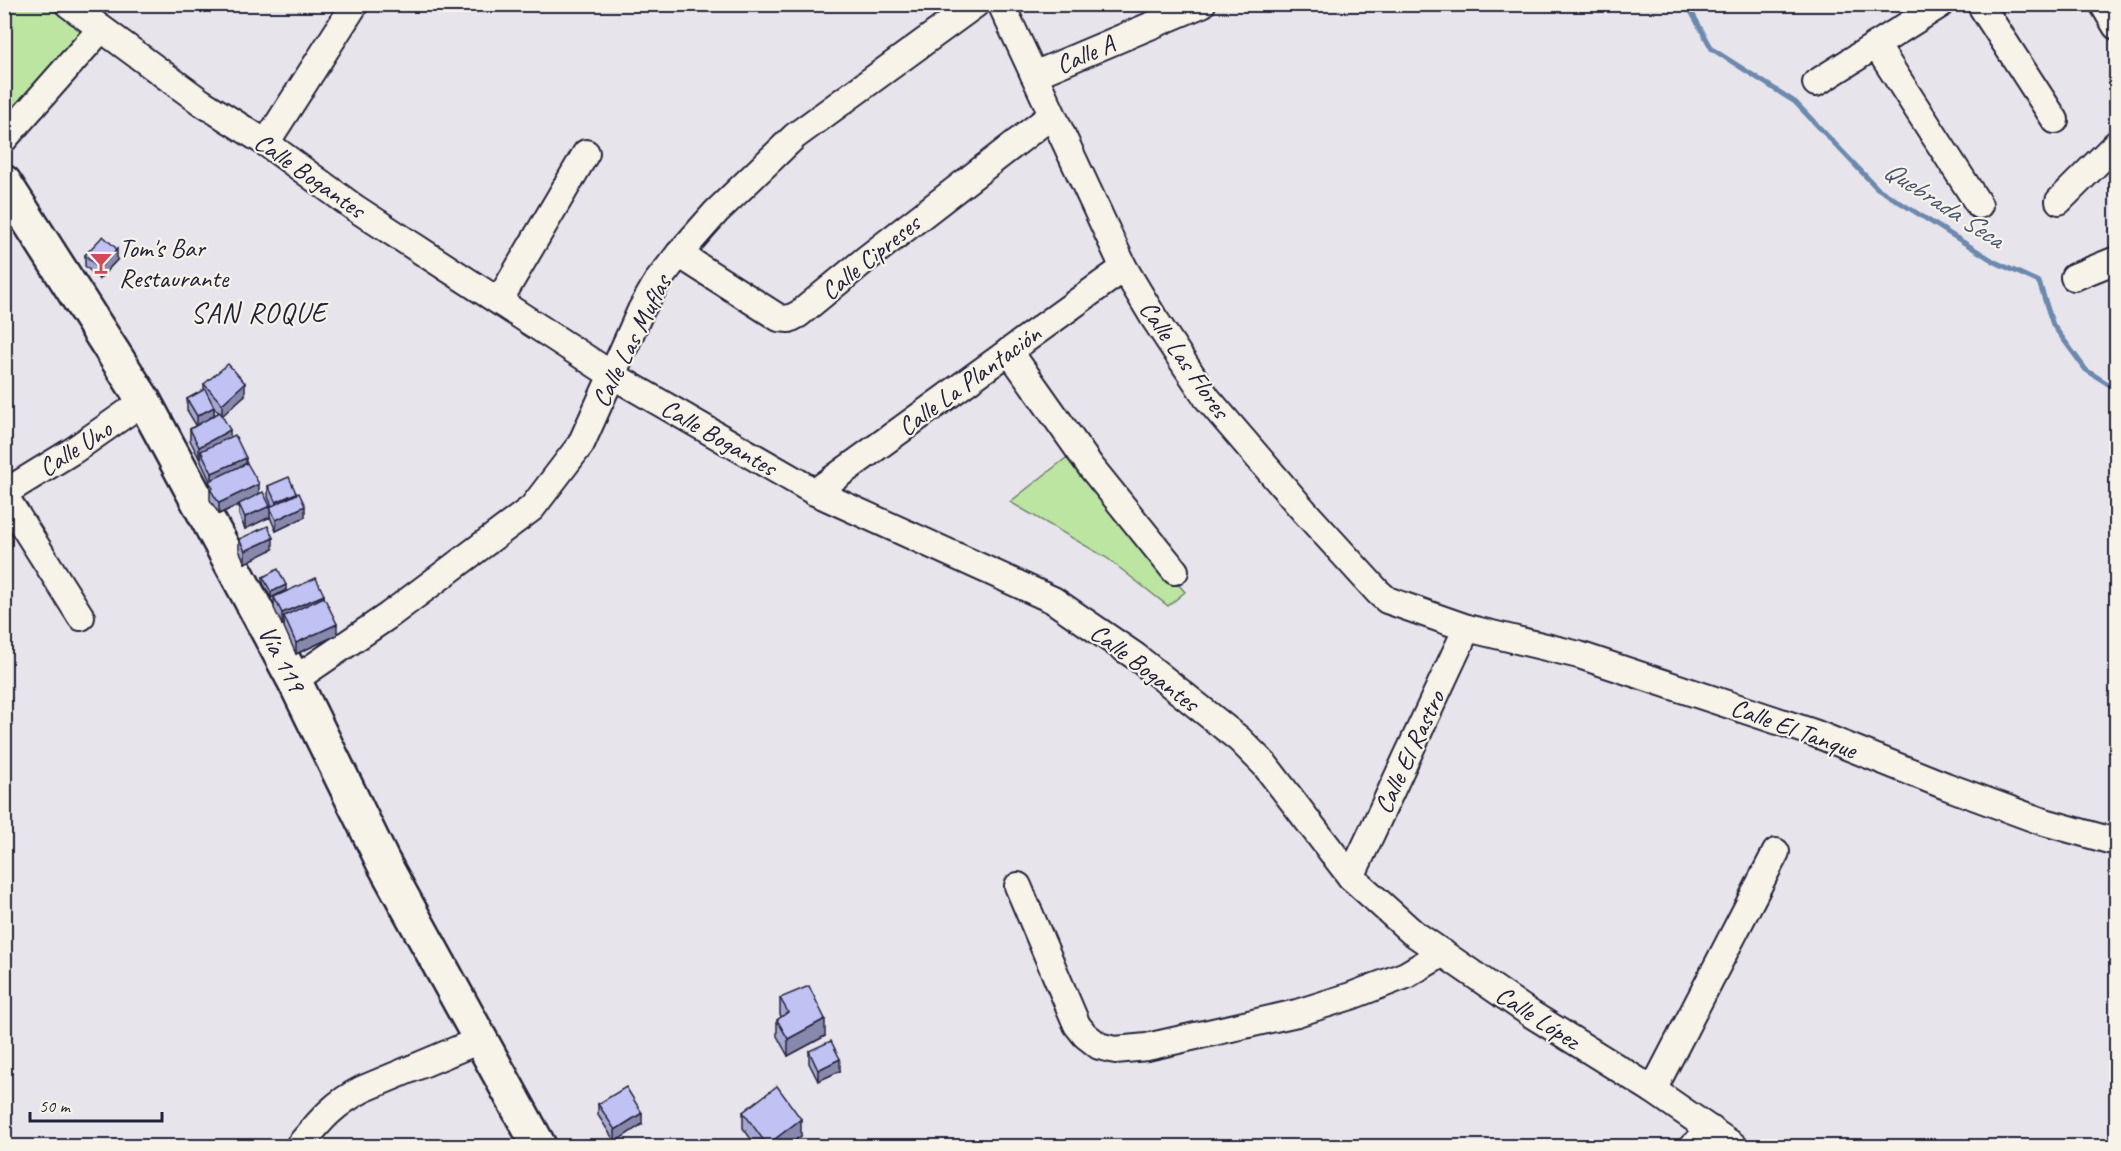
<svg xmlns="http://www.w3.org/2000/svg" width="2121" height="1151" viewBox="0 0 2121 1151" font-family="Caveat,sans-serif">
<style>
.green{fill:#bce5a1;stroke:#6f846e;stroke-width:1.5}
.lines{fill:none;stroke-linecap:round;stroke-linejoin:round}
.stream{stroke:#6c89ad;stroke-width:5}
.minor-casing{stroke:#22223b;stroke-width:30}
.major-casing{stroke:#22223b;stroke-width:38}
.minor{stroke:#f7f3e8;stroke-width:26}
.major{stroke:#f7f3e8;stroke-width:33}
.wall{fill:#a6a7d2;stroke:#22223b;stroke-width:1.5;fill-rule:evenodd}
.shaded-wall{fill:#8788ab;stroke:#22223b;stroke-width:1.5}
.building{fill:#c1c2f4;stroke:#22223b;stroke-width:1.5}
.labels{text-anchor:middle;stroke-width:4.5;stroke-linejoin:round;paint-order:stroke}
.street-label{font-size:26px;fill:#22223b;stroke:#f7f3e8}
.poi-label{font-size:26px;fill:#22223b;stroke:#f7f3e8;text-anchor:start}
.water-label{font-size:27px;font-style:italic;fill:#475574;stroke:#f7f3e8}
.quarter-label{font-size:28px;letter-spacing:1.5px;fill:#22223b;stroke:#f7f3e8}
</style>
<rect width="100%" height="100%" fill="#e7e4ec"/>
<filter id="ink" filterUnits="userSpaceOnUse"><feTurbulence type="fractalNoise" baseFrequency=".0167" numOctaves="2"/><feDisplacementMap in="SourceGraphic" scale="12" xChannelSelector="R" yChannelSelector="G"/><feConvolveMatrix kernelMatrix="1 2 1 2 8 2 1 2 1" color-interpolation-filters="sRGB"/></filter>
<g filter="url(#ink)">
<g class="green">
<polygon points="5,5 51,5 86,33 5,123"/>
<polygon points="1066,458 1185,592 1168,606 1107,558 1010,502"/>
</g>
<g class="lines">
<polyline class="stream" points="1687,4 1712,49 1795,102 1877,188 1995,262 2039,282 2053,325 2086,370 2116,389"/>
<g class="minor-casing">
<g id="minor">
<polyline points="68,4 201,102 266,143 355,208 612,375 815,492 1053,600 1135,656 1239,739 1265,765 1351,877 1412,932 1531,1014 1653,1090 1734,1146"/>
<polyline points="1001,4 1124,268 1154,318 1207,398 1305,512 1378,592 1387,600 1467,628 1579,655 1814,733 1946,786 2041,821 2116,842"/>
<polyline points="1980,4 2055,120"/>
<polyline points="2103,4 2116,26"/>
<polyline points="1876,45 1979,205"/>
<polyline points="1034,75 1202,4"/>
<polyline points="1816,83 1941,4"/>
<polyline points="4,139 101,29"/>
<polyline points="266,143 355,4"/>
<polyline points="2059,201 2116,144"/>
<polyline points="679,254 779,318 789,319 799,314 866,259 1052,115"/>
<polyline points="2074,277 2116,260"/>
<polyline points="499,301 586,153"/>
<polyline points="1009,351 1091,467 1175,571"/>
<polyline points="815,492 1124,268"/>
<polyline points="4,493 74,450 144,401"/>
<polyline points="4,495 81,617"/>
<polyline points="294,680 388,616 532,508 581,444 641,310 657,282 679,254 716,212 795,136 976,4"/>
<polyline points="1351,877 1467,628"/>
<polyline points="1018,886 1077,1025 1085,1035 1099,1046 1115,1050 1147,1047 1297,1013 1351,996 1406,975 1443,953"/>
<polyline points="1653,1090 1776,852"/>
<path d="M299,1146C320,1121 333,1104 363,1089L480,1040"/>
<polyline points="1693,1146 1712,1130"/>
</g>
</g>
<g class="major-casing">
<g id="major">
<path id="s1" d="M4,182L144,401L294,680L383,862L539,1146"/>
</g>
</g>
<use href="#minor" class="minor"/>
<use href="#major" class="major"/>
</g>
<g class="wall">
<polygon points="85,255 117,260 99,279 85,266"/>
<path d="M204,384L245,395L222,415L230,438L246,464L259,494L270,507L272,506L268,497V486L296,495L305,517L276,531L270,517L245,529L239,515V505L219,514L210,500V481L201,462V457L199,458L190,440V429L196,425L187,410V399L204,390ZM214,407L219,413L214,415Z"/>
<polygon points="239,539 273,549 245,563 239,550"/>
<polygon points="263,577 286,590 271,598 263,583"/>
<polygon points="274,597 324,598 337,635 296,654 284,627 284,624 282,625 274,608"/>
<polygon points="780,998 825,1036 788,1056 777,1036 777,1020 781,1017 780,1014"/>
<polygon points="809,1051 840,1071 818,1081 809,1063"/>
<polygon points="598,1104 642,1124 615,1142 598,1115"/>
<polygon points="743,1112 801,1136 787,1146 756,1146 743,1128"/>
</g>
<g class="shaded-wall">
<polygon points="117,249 117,260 99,279 99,268"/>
<polygon points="245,383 245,395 222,416 222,404"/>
<polygon points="214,407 214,418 197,427 197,416"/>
<polygon points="230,430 230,441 201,451 201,457 199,458 199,447"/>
<polygon points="246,458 246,469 212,485 212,473"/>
<polygon points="259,484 259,495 219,514 219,503"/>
<polygon points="296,493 296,504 276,513 276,502"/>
<polygon points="270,506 270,517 245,529 245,517"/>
<polygon points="305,506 305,517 276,531 276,520"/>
<polygon points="273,538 273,549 245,563 245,551"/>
<polygon points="286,585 286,590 271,598 271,592"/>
<polygon points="324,595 324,606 284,616 284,624 282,625 282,613"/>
<polygon points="337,624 337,635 296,654 296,643"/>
<polygon points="825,1019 825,1036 788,1056 788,1039"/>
<polygon points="840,1059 840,1071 818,1081 818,1070"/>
<polygon points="642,1113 642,1124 615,1142 615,1130"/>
<polygon points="801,1119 801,1136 787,1146 767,1146 767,1145"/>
</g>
<g class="building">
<polygon points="103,236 117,249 99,268 85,255"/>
<polygon points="228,364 245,383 222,404 204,384"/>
<polygon points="205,389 214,407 197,416 187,399"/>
<polygon points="220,412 230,430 199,447 190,429"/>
<polygon points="235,435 246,458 212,473 201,451"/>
<polygon points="247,463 259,484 219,503 210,489 213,488 209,481"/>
<polygon points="289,477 296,493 276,502 268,486"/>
<polygon points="263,492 270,506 245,517 239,504"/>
<polygon points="299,493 305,506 276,520 270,507"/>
<polygon points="268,526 273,538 245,551 239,539"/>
<polygon points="278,569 286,585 271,592 263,577"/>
<polygon points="316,578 324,595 282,613 274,597"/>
<polygon points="324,597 337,624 296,643 284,616"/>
<polygon points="809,986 825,1019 788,1039 777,1020 788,1012 780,998"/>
<polygon points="831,1041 840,1059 818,1070 809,1051"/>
<polygon points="777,1086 801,1119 767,1145 743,1112"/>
<polygon points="626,1087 642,1113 615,1130 598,1104"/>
</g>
</g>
<defs>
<g id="bar-bare" transform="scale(1.8)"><path d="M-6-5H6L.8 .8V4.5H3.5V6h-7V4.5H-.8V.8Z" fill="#d1495b" stroke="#f7f3e8" stroke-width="2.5" paint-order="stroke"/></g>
</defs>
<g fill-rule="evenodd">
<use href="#bar-bare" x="101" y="263"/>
</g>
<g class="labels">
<g class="street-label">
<text transform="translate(1085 54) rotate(-23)" y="9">Calle A</text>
<text transform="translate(310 175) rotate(35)" y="9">Calle Bogantes</text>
<text transform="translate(870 257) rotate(-39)" y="9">Calle Cipreses</text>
<text transform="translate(631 341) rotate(-63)" y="9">Calle Las Muflas</text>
<text transform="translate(1185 359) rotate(55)" y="9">Calle Las Flores</text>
<text transform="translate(969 380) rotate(-36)" y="9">Calle La Plantación</text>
<text transform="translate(719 437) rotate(30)" y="9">Calle Bogantes</text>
<text transform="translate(75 448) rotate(-33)" y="9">Calle Uno</text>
<text dy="9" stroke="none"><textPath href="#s1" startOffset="552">Vía 119</textPath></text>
<text transform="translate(1145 667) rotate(37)" y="9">Calle Bogantes</text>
<text transform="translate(1794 728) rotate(20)" y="9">Calle El Tanque</text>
<text transform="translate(1409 752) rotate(-65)" y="9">Calle El Rastro</text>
<text transform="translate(1538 1017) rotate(33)" y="9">Calle López</text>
</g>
<g class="poi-label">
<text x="119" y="257">Tom's Bar<tspan x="119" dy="30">Restaurante</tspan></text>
</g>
<g class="water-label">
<text transform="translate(1944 204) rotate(33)" y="9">Quebrada Seca</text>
</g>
<g class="quarter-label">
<text x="259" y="322">SAN ROQUE</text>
</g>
</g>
<rect width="2121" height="1151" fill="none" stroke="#f7f3e8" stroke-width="24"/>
<rect x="12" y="12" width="2097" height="1127" fill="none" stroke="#22223b" stroke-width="2" filter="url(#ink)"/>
<path d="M30 1112v9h132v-9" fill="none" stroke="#22223b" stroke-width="3"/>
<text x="39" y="1112" font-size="18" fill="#22223b" stroke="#f7f3e8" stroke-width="4.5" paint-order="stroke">50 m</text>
</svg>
